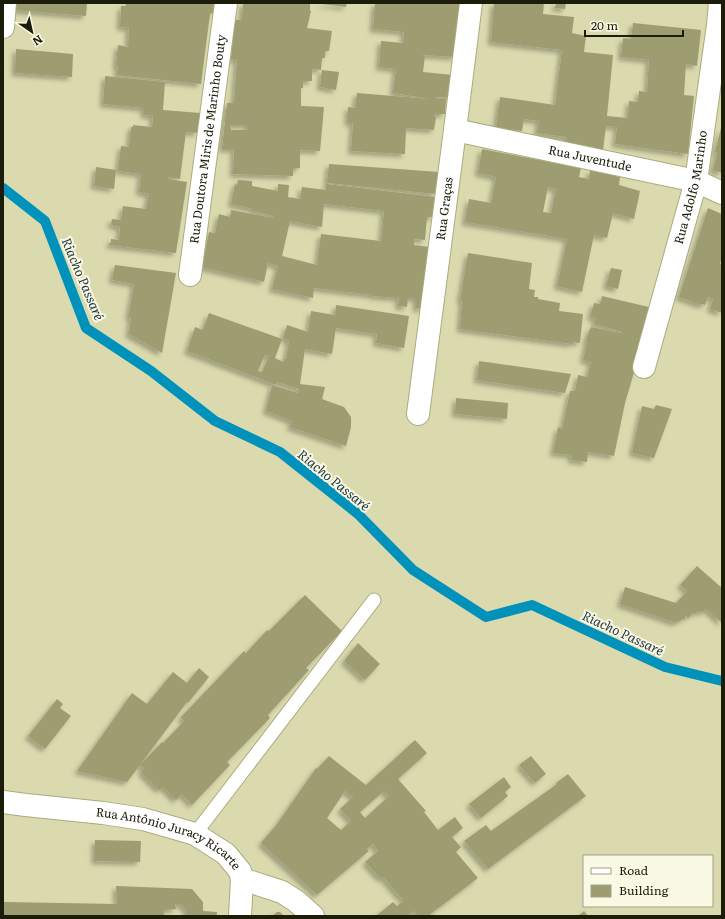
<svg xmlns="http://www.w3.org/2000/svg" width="725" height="919" viewBox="0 0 725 919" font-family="Literata,serif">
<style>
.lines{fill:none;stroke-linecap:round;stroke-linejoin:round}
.stream{stroke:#0092bb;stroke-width:10}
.building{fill:#9e9d72;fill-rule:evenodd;filter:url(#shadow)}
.service-casing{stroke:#abaa7f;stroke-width:15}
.minor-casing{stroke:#abaa7f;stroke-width:24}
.service{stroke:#fff;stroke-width:13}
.minor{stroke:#fff;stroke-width:22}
.labels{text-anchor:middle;stroke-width:4;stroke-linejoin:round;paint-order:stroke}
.street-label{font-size:12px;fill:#1c1c0b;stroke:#fafae4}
.water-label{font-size:13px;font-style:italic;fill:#203843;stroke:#fafae4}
</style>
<defs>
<filter id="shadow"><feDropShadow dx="-3.5" dy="3.5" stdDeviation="2" flood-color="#0004"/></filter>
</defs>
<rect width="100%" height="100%" fill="#dbdaae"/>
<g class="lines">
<polyline class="stream" points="3,188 45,221 86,328 151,371 215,421 280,452 358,514 413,570 486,617 532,605 665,667 722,681"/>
</g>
<g class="building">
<polygon points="14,3 87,3 86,16 14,10"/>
<polygon points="126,3 214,3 213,13 210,14 201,84 117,75 118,67 116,66 118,45 128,47 129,28 120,27 121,6 126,6"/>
<path d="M243,3H310V11H311L307,28L332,31L329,51H325V58H322L321,70L312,69V81H303V88H301V106L324,107L320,151L300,150V168L293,169V176L233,174L234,149H222L227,103H234L237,60L231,59L235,20H242ZM230,125H248V130H231Z"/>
<polygon points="322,3 347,3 346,7 322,4"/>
<polygon points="375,3 460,3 455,57 423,55 423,56 425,56 423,72 453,75 451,98 437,97 436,99 446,99 445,114 434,114 434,116 436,117 434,130 406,128 405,154 351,151 353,123 348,123 348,107 355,108 357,93 430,99 393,93 396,69 379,67 381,41 403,43 404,32 373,29"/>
<polygon points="494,3 544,3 543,14 574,17 572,33 586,36 584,52 613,55 607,116 628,118 629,101 638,102 639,91 647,92 649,60 621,57 623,38 631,39 633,23 701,30 697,66 686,64 684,95 694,96 688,154 615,144 617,127 606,126 603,150 595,149 595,147 574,144 574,146 565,144 566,137 537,133 539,121 524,119 522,131 496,127 500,97 555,105 562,50 491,42"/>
<polygon points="556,3 566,3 565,9 555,8"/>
<polygon points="16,49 73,54 72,77 15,73"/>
<polygon points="322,70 339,72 336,90 320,87"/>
<polygon points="105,76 165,82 163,110 200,113 198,133 186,132 180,179 168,177 168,179 187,182 176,253 109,245 109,243 111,243 111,239 119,240 120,227 111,225 112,219 121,220 123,206 146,209 149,194 139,192 141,174 118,171 121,146 129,147 131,127 133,127 133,125 152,127 153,116 144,115 144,108 103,104"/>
<polygon points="721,128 722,128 722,173 713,170 717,153 715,152"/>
<path d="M482,149L581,168L579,177L589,179L590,170L620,177L619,185L640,191L634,219L613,213L607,238L594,235L582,292L557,286L567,239L465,222L469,199L491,203L496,177L478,173ZM548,187L556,189L551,213L543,212Z"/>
<polygon points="329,164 439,172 436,194 327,183"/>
<polygon points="96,167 116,170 114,189 94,186"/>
<path d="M238,180L252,181V186L278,191V184L289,185L288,197L300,199L302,187L326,190V184L436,197L433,217H427L425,240L414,239V245L430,247L423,309L416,308V298H408L407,307L398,306L399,298L373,296V295L314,288L313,298L272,289L278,266L268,263L264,282L202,267L209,232L215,233L219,214L230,217L231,210L274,218V216L253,211V209L231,204L235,184L237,185ZM324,204L384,211L381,241L321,234L317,265L282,256L290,221L322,227Z"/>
<polygon points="708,208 722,214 722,257 720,264 722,265 722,313 710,309 713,299 708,297 705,305 702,304 701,305 679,297"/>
<polygon points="468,253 532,263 529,289 535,290 534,297 538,297 538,299 560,303 559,311 583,314 580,343 572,342 572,344 460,329 462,301 460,300"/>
<polygon points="115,265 176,273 162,353 129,334 131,317 129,317 129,314 134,284 112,280"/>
<polygon points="611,268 622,270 618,289 606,286"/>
<polygon points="602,296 653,308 625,403 614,456 588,452 587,462 571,460 572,455 553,453 558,427 562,429 570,391 575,391 578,375 587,377 591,362 583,360 587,342 586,341 590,328 591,329 591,327 621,333 622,332 594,324 596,318 590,317 594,303 600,304"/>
<path d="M336,305L409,316L404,348L376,343L377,334L336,328L332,354L305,349L300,384L325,387L322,399L344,407L351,417V427L346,446L290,427L292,421L266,411L272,385L298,393L299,389L277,382L276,385L187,351L195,327L203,330L209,313L282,339L275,358L283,362L284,358L286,359L289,341L283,338L287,325L308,332L311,311L335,315ZM265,355L269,356L262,372L258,371Z"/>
<polygon points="479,361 571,374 565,393 477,380"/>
<polygon points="456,398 508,403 507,419 455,414"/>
<polygon points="656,405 672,409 654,458 632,453 642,406 654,409"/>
<polygon points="697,566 722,588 722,623 706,609 702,613 701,611 700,613 698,611 695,614 693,613 688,618 686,615 684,620 682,619 681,621 680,620 679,622 677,621 676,623 620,604 625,587 676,603 687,591 680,585"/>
<polygon points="305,595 342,631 306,668 309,670 268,715 270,718 227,762 230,765 192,805 182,794 176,800 163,787 159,790 141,772 144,768 140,765 127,782 77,771 132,693 147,704 173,672 187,683 199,668 209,677 188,703 187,702 140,765 162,742 163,743 184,721 181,717 244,651 246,653 267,630 269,631"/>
<polygon points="358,643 380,664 365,680 344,661"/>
<polygon points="57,699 63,704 60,708 71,716 45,749 28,736"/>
<path d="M415,740L427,753L398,779L426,811L424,812L438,830L455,817L463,828L452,837L461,847L456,852L478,878L428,916H418L414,911L408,916H376L393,902L397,906L404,900L401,897V898L383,877L381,879L365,862L378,851L373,844L367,849L369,851L317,895L261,843L277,824L316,768L317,769L329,756L366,785ZM345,791L353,797L340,809L351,821L341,830L327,818ZM384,791L389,796L365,818L360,812Z"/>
<polygon points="531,756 546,774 535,783 519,765"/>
<polygon points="568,774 586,796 488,869 464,841 486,825 491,831 557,784 556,783"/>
<polygon points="504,777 511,787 505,792 508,796 481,818 469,804"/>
<polygon points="95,840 141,841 140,862 95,861"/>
<polygon points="116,886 192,889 203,902 203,911 217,912 217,916 187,916 187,910 181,904 175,904 176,909 164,910 164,916 3,916 3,902 117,904"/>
<polygon points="584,911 588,916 578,916"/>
<polygon points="277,912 280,912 284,916 272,916"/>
</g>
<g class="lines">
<g class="service-casing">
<polyline id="service" points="195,834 374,600"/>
</g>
<g class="minor-casing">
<g id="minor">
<polyline points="3,27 5,3"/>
<path id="s1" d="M455,130L696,181L722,193"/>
<path id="s2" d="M190,275L226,3"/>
<path id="s3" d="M644,367L696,181L718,25L720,3"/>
<path id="s4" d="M418,414L455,130L471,3"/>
<path id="s5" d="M3,802L26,805L103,813L143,819L195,834L226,854L240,871L242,879L240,916"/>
<polyline points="242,879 282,892 296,901 313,916"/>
</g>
</g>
<use href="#service" class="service"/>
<use href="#minor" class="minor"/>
</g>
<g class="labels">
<g class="street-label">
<text dy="4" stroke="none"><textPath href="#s2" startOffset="137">Rua Doutora Miris de Marinho Bouty</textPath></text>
<text dy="4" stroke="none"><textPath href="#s1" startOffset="138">Rua Juventude</textPath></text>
<text dy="4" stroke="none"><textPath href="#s3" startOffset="186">Rua Adolfo Marinho</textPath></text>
<text dy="4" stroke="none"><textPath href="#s4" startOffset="207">Rua Graças</textPath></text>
<text dy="4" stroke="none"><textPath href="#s5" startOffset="172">Rua Antônio Juracy Ricarte</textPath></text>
</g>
<g class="water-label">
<text transform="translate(83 279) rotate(67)" y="5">Riacho Passaré</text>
<text transform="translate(334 480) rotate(39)" y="5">Riacho Passaré</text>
<text transform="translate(623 633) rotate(25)" y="5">Riacho Passaré</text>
</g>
</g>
<rect width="725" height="919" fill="none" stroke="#1c1c0b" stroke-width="8"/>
<rect x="583" y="855" width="130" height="52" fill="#fafae4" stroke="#a1a18d"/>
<rect x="591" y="868" width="20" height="6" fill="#ffffff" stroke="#a1a18d"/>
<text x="619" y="875" font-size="12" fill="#1c1c0b">Road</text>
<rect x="591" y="885" width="20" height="12" fill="#9e9d72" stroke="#a1a18d"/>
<text x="619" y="895" font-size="12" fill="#1c1c0b">Building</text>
<g transform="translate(32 32) rotate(146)" stroke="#fafae4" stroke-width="3" paint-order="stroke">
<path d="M0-3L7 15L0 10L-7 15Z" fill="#1c1c0b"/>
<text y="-6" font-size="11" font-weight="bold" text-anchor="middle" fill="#1c1c0b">N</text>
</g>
<path d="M585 30v6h98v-6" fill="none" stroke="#1c1c0b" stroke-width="2"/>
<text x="591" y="30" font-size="12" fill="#1c1c0b" stroke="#fafae4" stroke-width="3" paint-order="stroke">20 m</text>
</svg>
